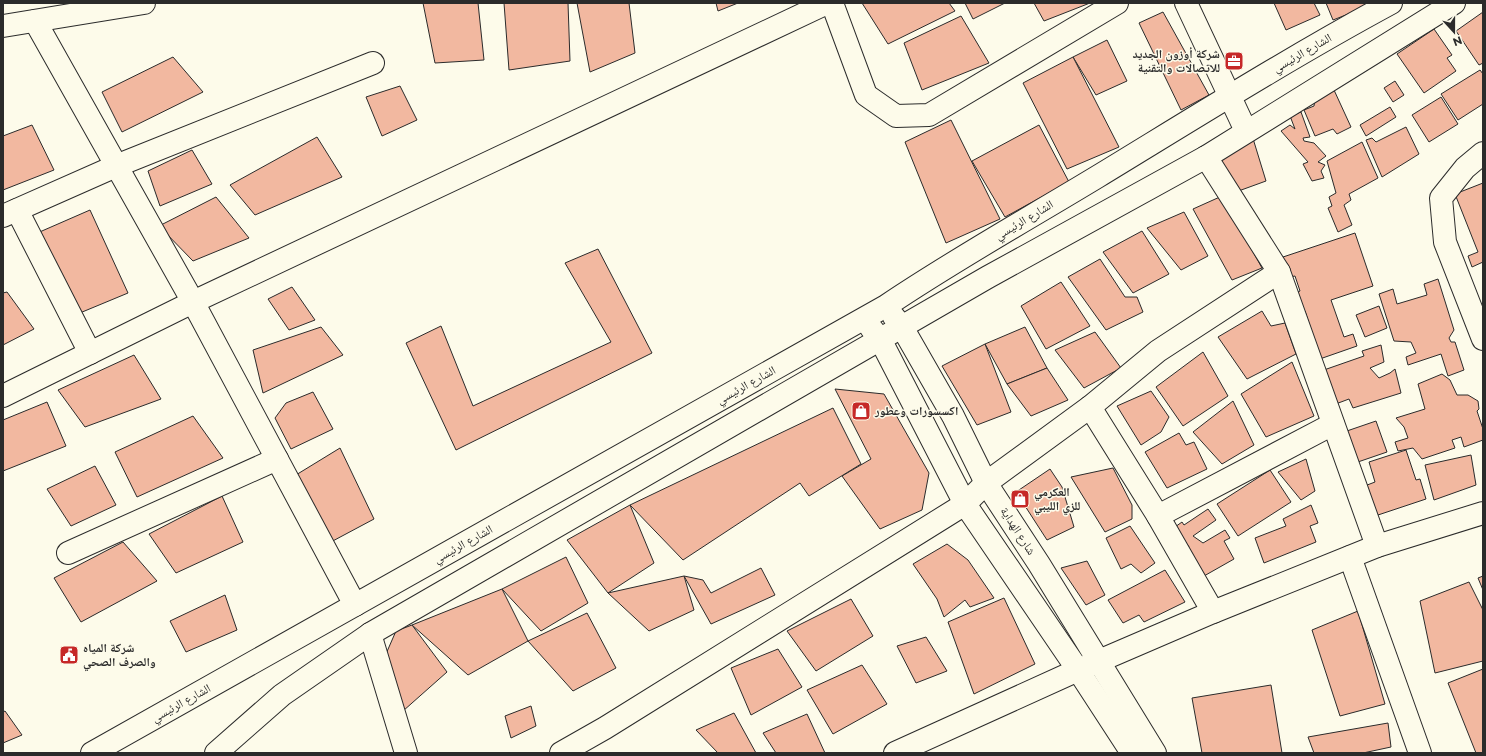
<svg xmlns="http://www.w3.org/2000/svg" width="1486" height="756" viewBox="0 0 1486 756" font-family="Montserrat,'Noto Naskh Arabic',sans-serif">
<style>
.building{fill:#f2b8a0;stroke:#2b2b2b}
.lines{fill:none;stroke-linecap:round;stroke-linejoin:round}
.minor-casing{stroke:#2b2b2b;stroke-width:24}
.minor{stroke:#fdfbea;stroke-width:22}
.labels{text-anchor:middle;stroke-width:3;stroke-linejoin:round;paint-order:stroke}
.street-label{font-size:12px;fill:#2b2b2b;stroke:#fdfbea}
.poi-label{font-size:12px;font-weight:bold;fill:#2b2b2b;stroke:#fdfbea;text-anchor:start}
</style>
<rect width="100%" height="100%" fill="#fdfbea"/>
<g class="building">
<polygon points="423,3 478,3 484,60 435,63"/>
<polygon points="504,3 568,3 570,61 509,70"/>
<polygon points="577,3 629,3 635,53 590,72"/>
<polygon points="716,3 738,3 718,11"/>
<polygon points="862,3 949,3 955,11 888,44"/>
<polygon points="965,3 1005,3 973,19"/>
<polygon points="1034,3 1090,3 1044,21"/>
<polygon points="1274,3 1314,3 1320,15 1286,30"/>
<polygon points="1326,3 1374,3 1374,4 1333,20"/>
<polygon points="1163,12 1209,95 1181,110 1139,23"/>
<polygon points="1483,12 1483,63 1479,65 1456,31"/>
<polygon points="961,16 989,63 922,90 904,43"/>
<polygon points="1434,29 1452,55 1447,58 1456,71 1424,93 1397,54"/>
<polygon points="1107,40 1127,81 1096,95 1073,57"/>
<polygon points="173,57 203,92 122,132 102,92"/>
<polygon points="1073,57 1119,147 1067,169 1023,83"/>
<polygon points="1480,70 1483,74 1483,104 1458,120 1441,94"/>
<polygon points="1395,81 1404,95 1393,102 1384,88"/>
<polygon points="400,86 417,120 382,136 366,97"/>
<polygon points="1334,90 1351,127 1337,134 1333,129 1315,136 1304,110 1314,106 1315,99"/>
<polygon points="1441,97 1458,124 1429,142 1412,115"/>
<polygon points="1390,107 1396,117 1366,136 1360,125"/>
<polygon points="1301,112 1310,137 1303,138 1304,141 1314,143 1326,156 1318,162 1325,165 1321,171 1324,178 1312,181 1303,164 1308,162 1281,131 1290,125 1295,129 1290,116"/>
<polygon points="951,120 1000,219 946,243 905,142"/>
<polygon points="32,125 54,170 3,190 3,136"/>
<polygon points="1039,125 1069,182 1005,217 972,161"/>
<polygon points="1406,127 1419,154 1382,177 1366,140 1372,138 1376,142"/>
<polygon points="1251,132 1266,181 1233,193 1220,163 1230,147"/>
<polygon points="317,137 342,177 255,215 230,185"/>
<polygon points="1362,142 1378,178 1349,194 1351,200 1344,205 1352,225 1338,232 1328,208 1332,206 1329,197 1336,193 1327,161"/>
<polygon points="192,150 212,184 160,206 148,171"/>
<polygon points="1483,183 1483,262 1472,267 1468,256 1478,252 1455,194"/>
<polygon points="1222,196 1262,268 1232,280 1193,209"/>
<polygon points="216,197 249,238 193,261 159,226"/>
<polygon points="90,210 128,293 75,315 35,234"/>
<polygon points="1184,212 1208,256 1181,270 1147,228"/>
<polygon points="1142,231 1169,274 1133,293 1103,252"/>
<polygon points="1355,233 1373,286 1331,300 1344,337 1353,334 1357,346 1314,361 1311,330 1305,311 1300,313 1294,294 1300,291 1295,276 1290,277 1283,257"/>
<polygon points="598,249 652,353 456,450 406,343 441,326 473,406 611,342 565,263"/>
<polygon points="1100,259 1125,297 1137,297 1143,312 1106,330 1068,277"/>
<polygon points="1438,279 1454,330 1449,338 1451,342 1455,342 1464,370 1448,376 1441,354 1408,365 1406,357 1416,353 1411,342 1394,341 1379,294 1393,289 1397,304 1427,295 1424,284"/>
<polygon points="1061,282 1090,326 1046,349 1021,306"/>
<polygon points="292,287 315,320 289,330 268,299"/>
<polygon points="7,292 34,329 3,345 3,293"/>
<polygon points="1379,306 1387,328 1365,337 1356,315"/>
<polygon points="1262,311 1271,326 1285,323 1296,354 1247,379 1218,337"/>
<polygon points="321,327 343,355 263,393 253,350"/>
<polygon points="1025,327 1047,368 1007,384 985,344"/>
<polygon points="1095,332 1121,368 1084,388 1055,350"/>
<polygon points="985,344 1011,412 977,425 942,366"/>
<polygon points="1381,345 1384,362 1370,368 1379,378 1390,373 1395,369 1401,393 1353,408 1349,399 1333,405 1321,371 1364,356 1362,351"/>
<polygon points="1203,352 1228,396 1183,426 1156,387"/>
<polygon points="134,355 161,399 85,427 58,390"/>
<polygon points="1292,362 1314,416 1266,437 1241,394"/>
<polygon points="1047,368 1068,400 1031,416 1007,384"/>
<polygon points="1442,374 1450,380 1457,395 1468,395 1478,401 1479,409 1477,411 1483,429 1483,440 1464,447 1461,437 1452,440 1455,448 1422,459 1413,448 1398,451 1395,442 1408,438 1404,427 1396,418 1425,409 1418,384"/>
<polygon points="835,389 884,394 929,473 922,510 880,529 842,476 871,459"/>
<polygon points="1151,391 1169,417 1161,432 1141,445 1117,406"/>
<polygon points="313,392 333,429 291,449 275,418 286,403"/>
<polygon points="1233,401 1254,445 1222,464 1193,432"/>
<polygon points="47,402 66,446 3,471 3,420"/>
<polygon points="833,408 861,464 809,496 800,483 683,560 630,505"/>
<polygon points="193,416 223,458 137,497 115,452"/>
<polygon points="1376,421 1387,452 1352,464 1341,433"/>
<polygon points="1179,433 1186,445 1194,442 1207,469 1167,488 1145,452"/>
<polygon points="340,448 374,519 329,543 291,478"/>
<polygon points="1406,450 1416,480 1420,479 1426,499 1372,517 1362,487 1375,482 1369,462"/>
<polygon points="1471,455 1476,485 1434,500 1425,465"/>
<polygon points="1306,459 1315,491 1301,500 1278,472"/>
<polygon points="95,466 116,505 71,526 47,489"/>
<polygon points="1113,468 1132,505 1132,519 1105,532 1071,477"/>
<polygon points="1050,469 1062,487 1074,527 1047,540 1016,492"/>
<polygon points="1270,470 1291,502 1238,536 1217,504"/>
<polygon points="222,496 243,542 176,573 149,534"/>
<polygon points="630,505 654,563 608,593 567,540"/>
<polygon points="1311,505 1318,523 1310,526 1316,542 1264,563 1255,538 1286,526 1283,519"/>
<polygon points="1208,509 1216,520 1193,536 1203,543 1225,530 1230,538 1224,541 1234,559 1204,576 1186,549 1189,547 1175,527 1182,522 1184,525"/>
<polygon points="1130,526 1155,563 1141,573 1131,564 1121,569 1106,538"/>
<polygon points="123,542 157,581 81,622 54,578"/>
<polygon points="947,544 968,560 994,598 970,607 965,600 944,617 937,599 913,564"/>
<polygon points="566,557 588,603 541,631 502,589"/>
<polygon points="1087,561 1105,595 1086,605 1061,568"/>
<polygon points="761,568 775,595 711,624 684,576 703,580 711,593"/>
<polygon points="1165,570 1185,602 1144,622 1139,615 1123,623 1108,600"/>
<polygon points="684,576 694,610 649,631 608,593"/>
<polygon points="1483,576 1483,590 1478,578"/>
<polygon points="1469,582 1483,610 1483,661 1435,673 1420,601"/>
<polygon points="502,589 528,641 468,675 412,625"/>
<polygon points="225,595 237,630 186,652 170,621"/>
<polygon points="1004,598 1035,664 974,694 948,622"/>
<polygon points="851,599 873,636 816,671 787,631"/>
<polygon points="1358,611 1385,704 1340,716 1312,630"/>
<polygon points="587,613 616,668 573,691 528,641"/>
<polygon points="412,625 447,672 403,711 382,663 396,631"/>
<polygon points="926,637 947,671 916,683 897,646"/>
<polygon points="778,649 802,687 751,715 731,668"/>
<polygon points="862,665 887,704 833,734 807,690"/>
<polygon points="1483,669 1483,753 1476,753 1448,683"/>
<polygon points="1271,685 1282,753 1202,753 1192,698"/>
<polygon points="531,706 536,726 511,738 505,716"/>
<polygon points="5,711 22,735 3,743 3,712"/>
<polygon points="734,713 756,753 718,753 696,730"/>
<polygon points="807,714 825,753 776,753 763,733"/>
<polygon points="1388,723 1391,747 1363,753 1314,753 1308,737"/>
</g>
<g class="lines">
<g class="minor-casing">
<g id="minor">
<polyline points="832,3 866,95 896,116 929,115 1117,3"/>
<polyline points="1186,3 1246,131"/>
<polyline points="35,21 193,302 355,605"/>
<polyline points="3,26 144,3"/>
<polyline points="1483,153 1465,168 1441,198 1445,242 1483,339"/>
<polyline points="1206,157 1279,272 1377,546"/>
<polyline points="17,210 90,353"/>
<polyline points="3,216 116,166 373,63"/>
<polyline points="894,317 902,327 953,416 986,483 1039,564 1155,753"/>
<polyline points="871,328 880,339 965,504 1078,670 1132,753"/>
<polyline points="3,396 193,302 827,3"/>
<polyline points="1090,407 1158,516 1213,612"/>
<polyline points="1158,516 1333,424"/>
<polyline points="68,553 277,459"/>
<polyline points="1350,557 1420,753"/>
<polyline points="370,634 406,753"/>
<path d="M92,753L886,306C954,260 1026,220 1097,177C1194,118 1291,57 1391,3"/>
<polyline points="216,753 282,695 370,634 988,277 1206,157 1454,3"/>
<polyline points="561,753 605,728 965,504 986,483 1090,407 1158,351 1279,272"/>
<polyline points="895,753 1078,670 1213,612 1377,546 1483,513"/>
</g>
</g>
<use href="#minor" class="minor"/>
</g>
<defs>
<g id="office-square" transform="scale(1)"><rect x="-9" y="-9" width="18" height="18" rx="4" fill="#c62828" stroke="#fdfbea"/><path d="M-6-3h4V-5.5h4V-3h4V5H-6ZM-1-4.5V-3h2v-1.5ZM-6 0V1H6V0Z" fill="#fff"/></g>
<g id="shop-square" transform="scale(1)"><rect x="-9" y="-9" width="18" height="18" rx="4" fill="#c62828" stroke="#fdfbea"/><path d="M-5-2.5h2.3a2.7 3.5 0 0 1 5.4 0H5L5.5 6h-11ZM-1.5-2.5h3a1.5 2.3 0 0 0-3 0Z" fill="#fff"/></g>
<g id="civic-square" transform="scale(1)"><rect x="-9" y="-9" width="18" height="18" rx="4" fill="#c62828" stroke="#fdfbea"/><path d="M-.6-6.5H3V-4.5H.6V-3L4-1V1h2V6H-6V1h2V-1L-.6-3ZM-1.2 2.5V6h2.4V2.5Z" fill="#fff"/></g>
</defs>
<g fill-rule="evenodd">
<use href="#office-square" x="1234" y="61"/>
<use href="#shop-square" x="861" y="411"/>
<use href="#shop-square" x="1020" y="499"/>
<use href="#civic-square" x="69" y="655"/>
</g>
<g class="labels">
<g class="street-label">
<text transform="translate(1302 53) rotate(-30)" y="4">الشارع الرئيسي</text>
<text transform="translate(1024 220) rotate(-31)" y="4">الشارع الرئيسي</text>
<text transform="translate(746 385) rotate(-29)" y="4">الشارع الرئيسي</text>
<text transform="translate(1018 531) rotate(57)" y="4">شارع الهداية</text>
<text transform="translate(463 544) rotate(-29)" y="4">الشارع الرئيسي</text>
<text transform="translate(181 703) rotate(-29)" y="4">الشارع الرئيسي</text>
</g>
<g class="poi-label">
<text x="1220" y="58" text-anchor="end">شركة أوزون الجديد<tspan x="1220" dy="14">للاتصالات والتقنية</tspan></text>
<text x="875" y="415">اكسسورات وعطور</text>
<text x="1034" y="496">العكرمي<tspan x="1034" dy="14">للزي الليبي</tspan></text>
<text x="83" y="652">شركة المياه<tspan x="83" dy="14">والصرف الصحي</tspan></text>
</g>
</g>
<rect width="1486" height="756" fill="none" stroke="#2b2b2b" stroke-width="8"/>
<g transform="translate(1454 32) rotate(159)" stroke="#fdfbea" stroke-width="3" paint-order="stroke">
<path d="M0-3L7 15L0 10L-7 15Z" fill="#2b2b2b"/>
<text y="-6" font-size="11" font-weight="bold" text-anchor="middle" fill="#2b2b2b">N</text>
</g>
</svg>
